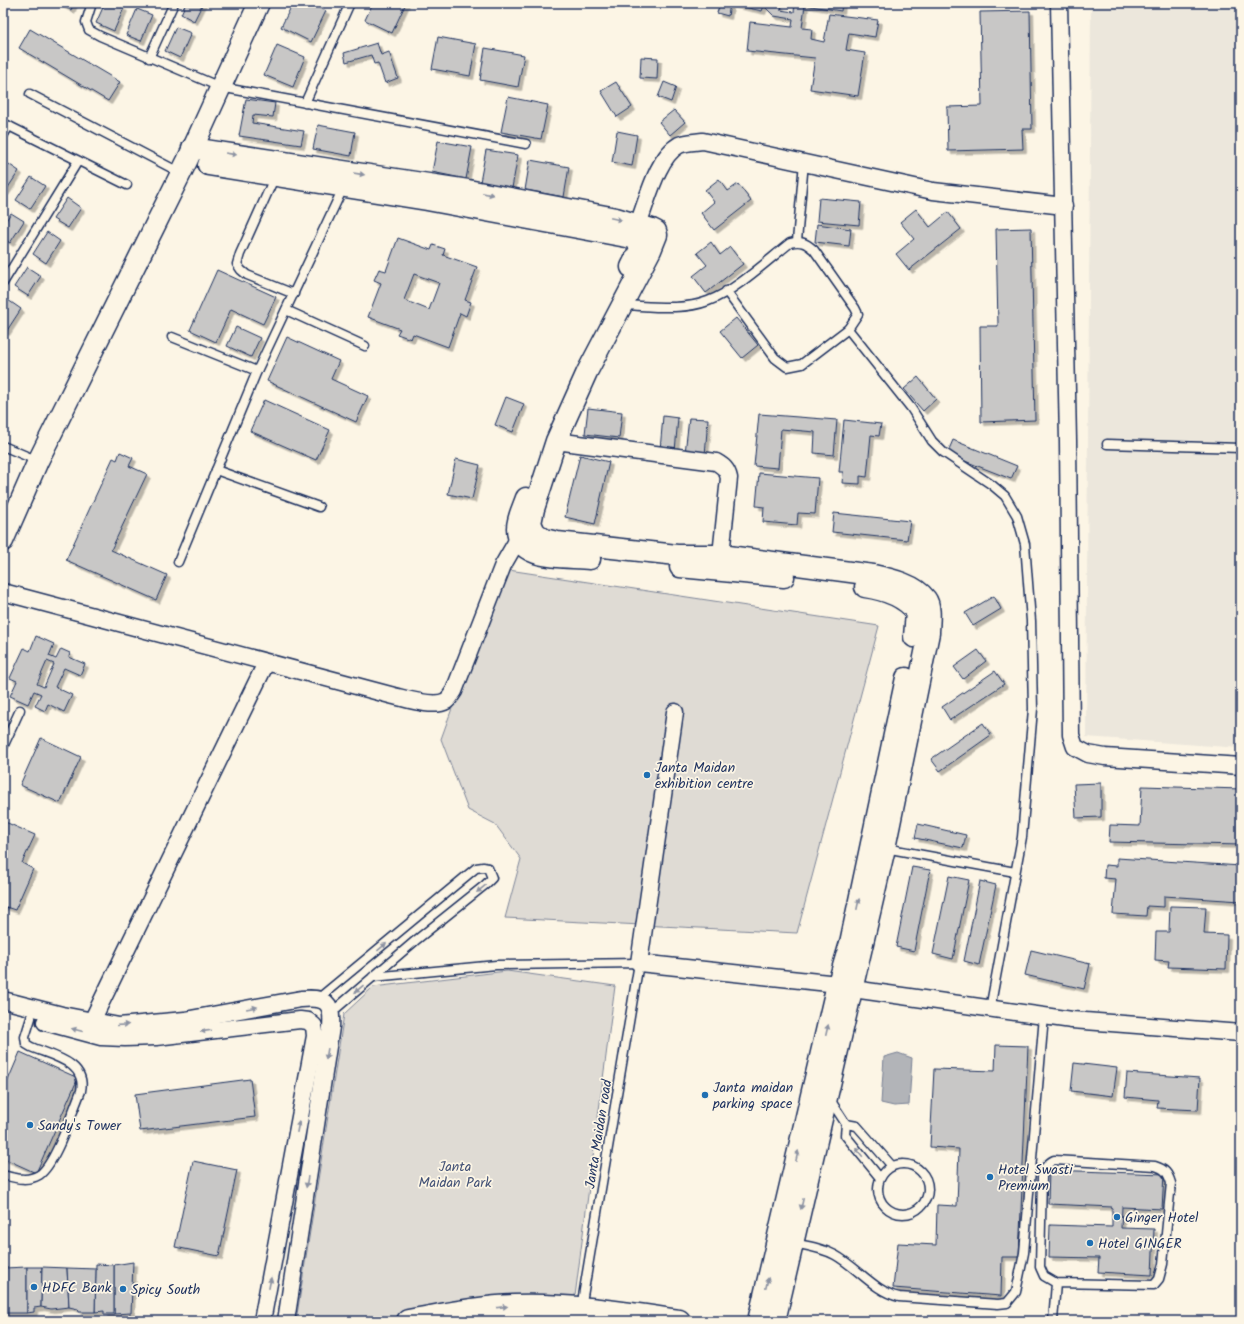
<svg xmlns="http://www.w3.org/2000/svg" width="1244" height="1324" viewBox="0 0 1244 1324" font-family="Kalam,sans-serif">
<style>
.built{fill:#ece7dc}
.green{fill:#dfdbd4;stroke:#7d8599}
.water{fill:#b2b4b8;stroke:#767f94}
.building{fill:#c8c7c6;stroke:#1b2f5e;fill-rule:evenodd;filter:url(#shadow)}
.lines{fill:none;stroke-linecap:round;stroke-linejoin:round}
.service-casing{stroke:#1b2f5e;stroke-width:11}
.minor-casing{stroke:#1b2f5e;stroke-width:19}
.tertiary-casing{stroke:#1b2f5e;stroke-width:23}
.primary-casing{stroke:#1b2f5e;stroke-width:25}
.service{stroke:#fcf5e5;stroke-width:8}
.minor{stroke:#fcf5e5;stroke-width:16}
.tertiary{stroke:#fcf5e5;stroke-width:20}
.primary{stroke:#fcf5e5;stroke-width:22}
.oneway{fill:#8c92a2}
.poi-dot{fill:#1f6fb2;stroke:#fcf5e5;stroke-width:1.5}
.labels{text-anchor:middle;stroke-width:3.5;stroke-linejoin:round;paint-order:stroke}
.poi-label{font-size:14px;fill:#1b2f5e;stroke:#fcf5e5;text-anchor:start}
.street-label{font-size:14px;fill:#1b2f5e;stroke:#fcf5e5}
.park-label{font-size:14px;fill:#425176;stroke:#fcf5e5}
</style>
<defs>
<filter id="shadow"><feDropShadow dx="3.5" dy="3.5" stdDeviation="0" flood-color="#0004"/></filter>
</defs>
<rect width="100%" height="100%" fill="#fcf5e5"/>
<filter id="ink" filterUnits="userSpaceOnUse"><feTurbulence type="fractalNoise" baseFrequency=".025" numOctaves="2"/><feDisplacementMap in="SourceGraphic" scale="8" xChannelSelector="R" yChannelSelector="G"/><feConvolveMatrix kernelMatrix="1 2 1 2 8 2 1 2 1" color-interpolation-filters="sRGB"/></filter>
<g filter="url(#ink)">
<polygon class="built" points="1091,3 1241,3 1241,748 1086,737"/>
<g class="green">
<polygon points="502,569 879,626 797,933 505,918 521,859 495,824 468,810 441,739"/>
<polygon points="507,971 615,986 575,1296 376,1321 296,1321 344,1014 373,987"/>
</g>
<polygon class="water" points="898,1053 912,1058 909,1105 894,1106 881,1103 884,1057"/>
<g class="building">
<polygon points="58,3 74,3 71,10"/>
<polygon points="105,3 111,3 124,8 114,31 96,23"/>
<polygon points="186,3 203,3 194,21 181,14"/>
<polygon points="293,3 310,3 326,11 311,42 281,27"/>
<polygon points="373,3 406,3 392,33 365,20"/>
<polygon points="720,3 778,3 782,8 780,10 794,12 795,3 792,3 842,3 841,11 805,5 802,28 812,29 811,39 824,42 829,14 878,20 875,37 849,33 846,50 865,53 858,96 810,89 815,58 747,51 750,22 792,27 793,19 774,16 764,6 762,11 730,4 728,16 717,13"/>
<polygon points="137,9 152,15 141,41 126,35"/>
<polygon points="1030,11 1032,129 1022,129 1023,149 948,151 947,107 982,106 980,12"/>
<polygon points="176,27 191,33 180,58 165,51"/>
<polygon points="30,29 120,82 108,101 19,48"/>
<polygon points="438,37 476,44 470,76 432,69"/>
<polygon points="377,43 381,55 389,52 398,78 385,83 378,63 374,64 371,55 346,62 344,53"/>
<polygon points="277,45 305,57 293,87 264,75"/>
<polygon points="485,48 524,55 518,87 480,80"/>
<polygon points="641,57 658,58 657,79 640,78"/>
<polygon points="616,82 632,107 617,117 601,91"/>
<polygon points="664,82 676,87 671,102 658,97"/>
<polygon points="508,97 548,105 541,139 501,132"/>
<polygon points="246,99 275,103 273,117 253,115 252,123 304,131 301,145 239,136"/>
<polygon points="674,110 685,122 670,135 659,122"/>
<polygon points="318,125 355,132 351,156 313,149"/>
<polygon points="617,131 637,135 632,166 612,162"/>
<polygon points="438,141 472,147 466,179 432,172"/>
<polygon points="486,150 518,155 512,188 480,182"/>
<polygon points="530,160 569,167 564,197 525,190"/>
<polygon points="7,163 19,171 5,192 3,191 3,169"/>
<polygon points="31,177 45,186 30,209 16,200"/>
<polygon points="719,179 728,191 738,184 751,201 714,230 701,213 714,202 705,190"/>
<polygon points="67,198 81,208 68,228 53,219"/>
<polygon points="819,198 861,202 859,225 817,221"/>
<polygon points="916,209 930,227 948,212 961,229 909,270 896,254 914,239 900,222"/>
<polygon points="11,213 24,221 10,243 3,238 3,225"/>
<polygon points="817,224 851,229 849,246 815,242"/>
<polygon points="1031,228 1035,420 981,422 980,326 998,326 996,229"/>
<polygon points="47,232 60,241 46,263 33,254"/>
<path d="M398,238L431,250L433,245L445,249L443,255L477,267L465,300L471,302L466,316L460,313L448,347L413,334L411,339L397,334L400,329L368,317L381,283L374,280L379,269L386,271ZM414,274L439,283L429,310L404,300Z"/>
<polygon points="711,242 720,255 730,247 743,264 706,293 693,276 707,265 697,253"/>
<polygon points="27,267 41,276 28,296 14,287"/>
<polygon points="217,270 276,297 263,324 231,309 216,342 190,330"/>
<polygon points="8,300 21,309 6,332 3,330 3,308"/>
<polygon points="736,318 758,345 742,358 720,331"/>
<polygon points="236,327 260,338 251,357 227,346"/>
<polygon points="287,337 339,361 331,379 368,396 356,422 267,381"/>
<polygon points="918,377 936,399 923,411 904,389"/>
<polygon points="506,397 524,404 513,432 495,425"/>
<polygon points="264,400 330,430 316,460 250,431"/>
<polygon points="588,408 622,412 619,438 585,434"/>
<polygon points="759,414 837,420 834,455 814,453 815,432 781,429 778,468 754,466"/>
<polygon points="663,416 678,418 675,451 660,450"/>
<polygon points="689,418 708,419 705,455 685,453"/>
<polygon points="844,420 881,424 879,436 871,435 867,477 860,476 860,484 842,483 843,472 839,472"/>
<polygon points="953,440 1017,466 1011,479 947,454"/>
<polygon points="120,452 133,458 129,466 147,474 111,550 167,575 156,600 66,560 113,458 117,460"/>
<polygon points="580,455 609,462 595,524 565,517"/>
<polygon points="456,459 480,465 472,499 448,494"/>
<polygon points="759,473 818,478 815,514 798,513 797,525 763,522 764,507 756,506"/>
<polygon points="834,513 910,521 907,540 832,532"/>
<polygon points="994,596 1001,609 973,626 965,613"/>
<path d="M36,636L54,644L49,656L56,659L61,649L70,653L69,657L85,664L80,675L64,668L55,687L72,695L64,712L48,704L45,711L35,706L41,694L34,691L28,704L10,696L17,681L10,678L24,648L30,651ZM47,661L54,664L44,687L37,684Z"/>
<polygon points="978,650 986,661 963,679 954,667"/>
<polygon points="995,671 1004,684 950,720 942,707"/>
<polygon points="983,723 991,735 940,771 931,759"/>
<polygon points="41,738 81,757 60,803 20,785"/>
<polygon points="1101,783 1101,817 1076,818 1074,784"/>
<polygon points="1142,786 1241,789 1241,845 1109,842 1110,825 1140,826"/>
<polygon points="3,821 35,835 22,863 33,869 15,910 3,906"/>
<polygon points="918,824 966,835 963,848 915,838"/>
<polygon points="1117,858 1241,866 1241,901 1164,896 1164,907 1147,906 1146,916 1113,914 1116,879 1104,878 1105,865 1117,866"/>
<polygon points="912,867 930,870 914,951 896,947"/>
<polygon points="949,876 969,880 953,959 933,954"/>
<polygon points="980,881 996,885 979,965 964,961"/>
<polygon points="1170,906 1206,907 1204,934 1227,935 1226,969 1168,967 1169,961 1155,960 1156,932 1169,932"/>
<polygon points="1031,950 1090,964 1084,989 1025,975"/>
<polygon points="996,1045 1028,1046 1019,1257 1002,1257 1001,1296 893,1288 898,1243 936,1245 937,1205 957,1206 959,1149 930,1147 934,1069 995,1071"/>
<polygon points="20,1052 78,1078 36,1173 3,1158 3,1092"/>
<polygon points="1074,1063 1117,1068 1113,1096 1071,1091"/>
<polygon points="1127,1073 1200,1078 1198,1110 1157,1108 1158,1100 1125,1097"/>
<polygon points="250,1079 255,1117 140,1131 135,1094"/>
<polygon points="193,1161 237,1170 219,1256 175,1247"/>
<polygon points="1049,1170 1164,1174 1162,1209 1122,1207 1121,1228 1154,1229 1152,1275 1098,1272 1099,1258 1049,1257 1050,1225 1112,1227 1112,1207 1048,1204"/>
<polygon points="133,1262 131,1313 114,1314 114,1265"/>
<polygon points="96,1264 114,1265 114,1314 104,1314 104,1311 95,1312"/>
<polygon points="27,1267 27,1313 6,1313 4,1268"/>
<polygon points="27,1267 42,1267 41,1307 34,1308 34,1312 27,1313"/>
<polygon points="42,1267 67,1268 69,1307 51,1309 41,1307"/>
<polygon points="3,1268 4,1268 6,1315 3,1315"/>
<polygon points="67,1268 96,1269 95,1312 79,1312 78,1309 69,1307"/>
</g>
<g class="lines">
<g class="service-casing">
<g id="service">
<polyline points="92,3 86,22 89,30 100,36 220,87 526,144"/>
<polyline points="149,58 174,3"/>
<polyline points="30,94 181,173"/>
<polyline points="305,103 350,3"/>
<polyline points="3,123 127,185"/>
<polyline points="3,136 9,126"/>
<polyline points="275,176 240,254 237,264 241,270 247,275 294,294"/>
<polyline points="797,241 804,162"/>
<polyline points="3,283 78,161"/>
<path d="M623,305C650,306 682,311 708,301C735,291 767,261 790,243C801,240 806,243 814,250L855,308L858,314L848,329L802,364L787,367L775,358L726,291"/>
<polyline points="286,310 365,346"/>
<polyline points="848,329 911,408 932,441 943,452 992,485 1005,496 1017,516 1025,544 1031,621 1033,709 1022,837 990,1009"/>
<polyline points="172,337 257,371"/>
<polyline points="1107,444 1241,448"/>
<polyline points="3,446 38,461"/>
<polyline points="216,470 319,507"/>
<polyline points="178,562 257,371 344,186"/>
<polyline points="3,747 20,710"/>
<polyline points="885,848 1015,872"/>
<polyline points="373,977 496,965 639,963 581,1308"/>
<polyline points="319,998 476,868 483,867 488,868 492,878 485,885 415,941 332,1012"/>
<polyline points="829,1098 846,1124 845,1135 880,1178"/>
<polyline points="846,1124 857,1126 892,1166"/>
<circle cx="903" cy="1189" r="25"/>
<path d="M3,1175C15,1178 27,1182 39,1175C55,1165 73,1110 81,1091C87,1062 52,1056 31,1047L26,1044L25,1037L31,1018"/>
<path d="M793,1243C808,1246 822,1248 835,1255C857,1267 874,1291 899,1297L998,1304L1007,1303L1016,1292L1024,1253L1044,1016"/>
<path d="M1053,1321L1056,1283L1044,1276L1040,1267L1042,1177C1044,1169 1046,1164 1054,1160L1155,1166C1165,1169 1168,1173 1171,1183L1163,1264L1159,1279L1154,1285L1056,1283"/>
</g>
</g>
<g class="minor-casing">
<g id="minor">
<polyline points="1059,3 1068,441 1071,735 1075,747 1088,754 1105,757 1241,766"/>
<path d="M638,224C647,202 657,157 679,145C685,142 696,142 703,141L933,191L1064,206"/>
<path d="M556,441L716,462C723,466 727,469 729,478L721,555"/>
<path d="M3,592L394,696C407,699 434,708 446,701C449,699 452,694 454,691L503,565L518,539"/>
<polyline points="675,712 639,963 838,984"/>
<polyline points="853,989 1072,1020 1241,1033"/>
<path d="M3,1000L62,1015L119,1026L185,1020L301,999C325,997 333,1001 331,1027L286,1321"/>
<polyline points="92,1021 266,663"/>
<polyline points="45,1022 101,1037 125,1038 156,1037 300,1020 308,1021 314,1026 315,1036 262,1321"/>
</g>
</g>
<g class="tertiary-casing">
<g id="tertiary">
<path d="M192,148L468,190L616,218L652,229L656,231L657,235L651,250L587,372L556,441L534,509L531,523L535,532L544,539L557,542L677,555H721L873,575C891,579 915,584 926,599C932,607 929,624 929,633L885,848L775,1321"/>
<polyline points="208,165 427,200 632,238 639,242 640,249 631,267"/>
<path d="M526,498C523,507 517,518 517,528C517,563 566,556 590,559"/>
<polyline points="3,541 38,461 187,161 259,3"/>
<polyline points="680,567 784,577"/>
<path d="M865,587C885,590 904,596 916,612L914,637"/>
<polyline points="758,1321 835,993 850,943 906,678"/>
</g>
</g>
<g class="primary-casing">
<path id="primary" d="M408,1321C443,1315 479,1307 514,1306C569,1304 625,1313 679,1321"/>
</g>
<use href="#service" class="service"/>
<use href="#minor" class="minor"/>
<use href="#tertiary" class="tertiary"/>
<use href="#primary" class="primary"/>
</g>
<defs><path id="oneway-solid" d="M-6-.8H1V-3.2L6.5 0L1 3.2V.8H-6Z"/></defs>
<g class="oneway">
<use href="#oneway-solid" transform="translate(231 154) rotate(9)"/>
<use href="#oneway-solid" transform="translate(359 174) rotate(9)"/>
<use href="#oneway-solid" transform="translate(488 194) rotate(11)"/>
<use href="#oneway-solid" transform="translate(616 219) rotate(12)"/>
<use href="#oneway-solid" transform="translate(481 889) rotate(141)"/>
<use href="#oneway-solid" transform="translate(858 904) rotate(-78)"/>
<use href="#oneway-solid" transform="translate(382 947) rotate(-40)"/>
<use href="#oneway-solid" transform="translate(359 989) rotate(139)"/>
<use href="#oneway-solid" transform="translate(252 1008) rotate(-10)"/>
<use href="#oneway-solid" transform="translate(123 1025) rotate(-4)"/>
<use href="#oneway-solid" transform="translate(77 1030) rotate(-165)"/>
<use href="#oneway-solid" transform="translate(827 1030) rotate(-77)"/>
<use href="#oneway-solid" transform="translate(206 1031) rotate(173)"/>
<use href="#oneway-solid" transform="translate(327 1054) rotate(99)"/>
<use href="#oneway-solid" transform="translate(298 1127) rotate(-79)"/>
<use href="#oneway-solid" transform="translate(859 1152) rotate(-129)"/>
<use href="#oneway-solid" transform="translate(797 1156) rotate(-77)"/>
<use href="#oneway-solid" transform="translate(307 1182) rotate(99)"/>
<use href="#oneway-solid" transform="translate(802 1204) rotate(103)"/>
<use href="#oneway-solid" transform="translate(270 1283) rotate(-79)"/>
<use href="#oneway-solid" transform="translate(767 1283) rotate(-77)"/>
<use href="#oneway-solid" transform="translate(502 1307) rotate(-7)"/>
</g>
</g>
<g class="poi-dot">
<circle cx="647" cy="775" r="4"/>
<circle cx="705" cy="1095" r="4"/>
<circle cx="30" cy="1125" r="4"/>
<circle cx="990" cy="1177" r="4"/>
<circle cx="1117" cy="1217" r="4"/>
<circle cx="1090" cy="1243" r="4"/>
<circle cx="34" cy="1287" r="4"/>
<circle cx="123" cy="1289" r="4"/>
</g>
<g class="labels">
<g class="poi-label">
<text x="655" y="772">Janta Maidan<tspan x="655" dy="16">exhibition centre</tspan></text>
<text x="713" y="1092">Janta maidan<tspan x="713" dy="16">parking space</tspan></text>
<text x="38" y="1130">Sandy's Tower</text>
<text x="998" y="1174">Hotel Swasti<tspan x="998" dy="16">Premium</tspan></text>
<text x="1125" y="1222">Ginger Hotel</text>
<text x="1098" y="1248">Hotel GINGER</text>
<text x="42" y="1292">HDFC Bank</text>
<text x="131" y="1294">Spicy South</text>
</g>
<g class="street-label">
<text transform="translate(598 1134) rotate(-81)" y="5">Janta Maidan road</text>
</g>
<g class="park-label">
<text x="455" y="1171">Janta<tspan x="455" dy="16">Maidan Park</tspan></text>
</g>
</g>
<rect width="1244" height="1324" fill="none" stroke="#fcf5e5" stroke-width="16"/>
<rect x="8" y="8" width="1228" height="1308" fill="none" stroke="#1b2f5e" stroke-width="1.5" filter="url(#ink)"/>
</svg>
